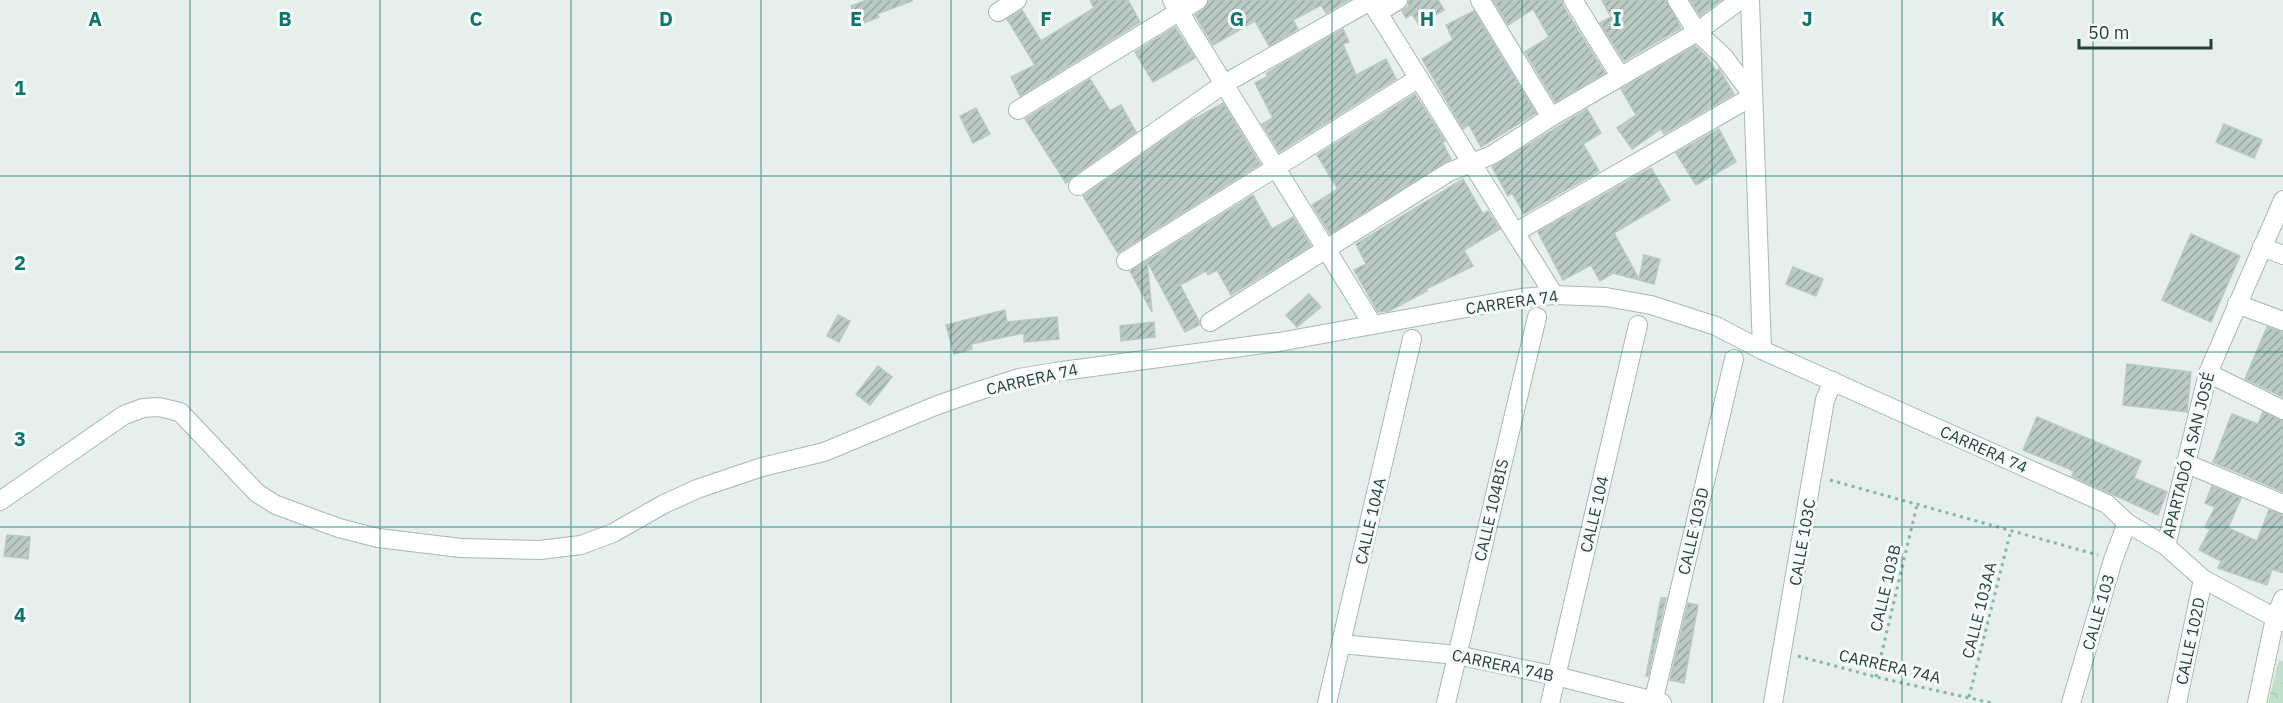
<svg xmlns="http://www.w3.org/2000/svg" width="2283" height="703" viewBox="0 0 2283 703" font-family="'IBM Plex Sans',sans-serif">
<style>
.park{fill:url(#park-crowns)}
.building{fill:url(#building-hatch);stroke:#b8c9c2;stroke-width:1.5}
.lines{fill:none;stroke-linecap:round;stroke-linejoin:round}
.minor-casing{stroke:#a8b8b2;stroke-width:20}
.path{stroke:#86b3a5;stroke-width:3;stroke-dasharray:3 4.5;stroke-linecap:butt}
.minor{stroke:#fff;stroke-width:18}
.grid{fill:none;stroke:#0f766e;stroke-width:1.5;stroke-opacity:0.55}
.labels{text-anchor:middle;stroke-width:6;stroke-linejoin:round;paint-order:stroke}
.street-label{font-size:16px;fill:#24423a;stroke:#f7fbf9}
.grid-label{font-size:20px;text-anchor:middle;font-weight:bold;fill:#0f766e;stroke:#f7fbf9;stroke-width:6;stroke-linejoin:round;paint-order:stroke}
</style>
<defs>
<pattern id="park-crowns" width="20" height="18" patternUnits="userSpaceOnUse" patternTransform="scale(1.5)"><rect width="20" height="18" fill="#bfe0c8"/><path d="M2 6a3 3 0 1 1 6 0M12 15a3 3 0 1 1 6 0" fill="none" stroke="#a4c1ad"/></pattern>
<pattern id="building-hatch" width="6" height="6" patternUnits="userSpaceOnUse" patternTransform="scale(1.5)"><rect width="6" height="6" fill="#bbcac4"/><path d="M-1 1l2-2M0 6l6-6M5 7l2-2" fill="none" stroke="#98a6a0"/></pattern>
</defs>
<rect width="100%" height="100%" fill="#e6efeb"/>
<polygon class="park" points="2279,660 2283,661 2283,703 2268,703"/>
<g class="building">
<polygon points="867,0 912,0 912,1 877,14 879,17 859,25 851,6"/>
<polygon points="1090,0 1128,0 1140,22 1020,96 1011,77 1035,65 1007,19 1022,10 1041,41 1094,8"/>
<polygon points="1209,0 1349,0 1326,13 1321,5 1293,20 1298,29 1269,46 1255,21 1213,45 1195,15 1204,9"/>
<polygon points="1409,0 1438,0 1444,10 1419,25 1412,14 1406,18 1402,11 1408,6"/>
<polygon points="1493,0 1562,0 1563,6 1605,73 1555,102 1525,52 1549,37 1533,9 1508,25"/>
<polygon points="1602,0 1666,0 1681,28 1624,61 1600,23 1611,17"/>
<polygon points="1690,0 1721,0 1700,16"/>
<polygon points="1474,11 1536,113 1481,147 1469,125 1463,129 1422,59 1453,40 1446,25"/>
<polygon points="1175,27 1195,58 1153,82 1135,52"/>
<polygon points="1343,29 1349,42 1343,44 1356,75 1386,59 1396,79 1279,152 1262,124 1273,118 1255,83 1268,76 1266,74 1280,65"/>
<polygon points="1695,46 1707,57 1716,71 1719,69 1734,94 1664,134 1661,129 1632,149 1617,128 1636,115 1621,89"/>
<polygon points="1090,79 1110,111 1121,105 1136,132 1072,177 1066,183 1025,119"/>
<polygon points="1415,94 1445,141 1442,142 1451,159 1330,234 1312,205 1338,189 1317,155"/>
<polygon points="1223,103 1260,164 1118,253 1083,196 1189,122"/>
<polygon points="976,108 990,134 973,143 960,116"/>
<polygon points="1587,109 1601,133 1583,144 1599,171 1524,214 1512,193 1508,196 1492,167"/>
<polygon points="2224,124 2262,140 2254,158 2216,142"/>
<polygon points="1719,129 1736,162 1696,185 1676,153"/>
<polygon points="1651,168 1670,200 1614,233 1639,279 1644,255 1660,259 1654,284 1613,273 1600,281 1591,265 1563,280 1538,232"/>
<polygon points="1463,179 1483,214 1488,211 1500,229 1464,250 1473,266 1426,289 1427,291 1389,311 1378,312 1354,270 1366,264 1356,244"/>
<polygon points="1253,195 1272,229 1293,217 1311,246 1231,295 1217,270 1208,275 1206,271 1180,285 1199,321 1199,325 1185,332 1147,261"/>
<polygon points="2191,234 2240,256 2211,322 2162,300"/>
<polygon points="1147,261 1152,311 1152,312 1130,271"/>
<polygon points="1793,267 1823,279 1816,296 1786,284"/>
<polygon points="1309,294 1321,307 1297,327 1286,315"/>
<polygon points="1005,310 1007,322 1057,317 1059,339 1024,342 1024,333 971,344 972,349 954,354 946,325"/>
<polygon points="838,315 850,321 839,342 827,336"/>
<polygon points="1154,322 1155,337 1121,341 1120,326"/>
<polygon points="2267,327 2283,332 2283,397 2245,379"/>
<polygon points="2127,364 2191,372 2187,412 2123,405"/>
<polygon points="878,366 892,377 870,405 856,394"/>
<polygon points="2263,412 2283,421 2283,492 2213,462 2232,414 2258,424"/>
<polygon points="2037,417 2141,461 2134,478 2167,492 2158,515 2072,476 2074,471 2023,450"/>
<polygon points="2212,486 2241,498 2228,528 2257,541 2269,510 2283,515 2283,573 2272,569 2267,585 2218,568 2221,561 2199,550 2210,529 2205,527 2215,507 2205,503"/>
<polygon points="7,535 30,537 28,559 4,556"/>
<polygon points="1661,598 1666,598 1648,676 1646,676"/>
<polygon points="1688,603 1698,605 1684,683 1670,680"/>
</g>
<g class="lines">
<g class="minor-casing">
<g id="minor">
<polyline points="1172,0 1373,325"/>
<polyline points="1370,0 1554,295"/>
<polyline points="1480,0 1551,117"/>
<polyline points="1573,0 1620,76"/>
<polyline points="1750,0 1762,350"/>
<polyline points="998,12 1017,0"/>
<polyline points="1378,13 1398,0"/>
<polyline points="1018,110 1198,0"/>
<polyline points="1078,186 1224,84 1370,1"/>
<polyline points="1516,232 1753,96 1724,57 1697,32 1677,0"/>
<polyline points="2262,247 2283,255"/>
<polyline points="1126,261 1419,78"/>
<polyline points="2237,304 2283,321"/>
<polyline points="1210,322 1449,172 1492,155 1551,117 1697,32 1740,0"/>
<polyline points="2208,373 2283,410"/>
<polyline points="2185,463 2283,504"/>
<polyline points="0,501 124,415 143,408 159,407 180,412 257,493 276,505 339,528 378,538 461,548 540,550 581,545 613,533 664,504 697,489 762,467 824,452 935,406 969,394 1019,378 1055,372 1279,342 1521,298 1554,295 1606,297 1651,305 1716,326 1762,350 2107,504 2127,523 2166,546 2203,579 2283,622"/>
<polyline points="2166,546 2208,373 2283,200"/>
<polyline points="1341,644 1457,655 1556,676 1662,703"/>
<polyline points="1327,703 1412,339"/>
<polyline points="1446,703 1537,317"/>
<polyline points="1550,703 1638,325"/>
<polyline points="1653,703 1734,359"/>
<polyline points="1773,703 1825,400 1833,381"/>
<polyline points="2071,703 2113,560 2127,523"/>
<polyline points="2177,703 2203,579"/>
<polyline points="2257,703 2275,618 2283,599"/>
</g>
</g>
<g class="path">
<polyline points="1830,480 2098,555"/>
<polyline points="1798,656 1876,677 1992,703"/>
<polyline points="1876,677 1917,505"/>
<polyline points="1969,697 2011,530"/>
</g>
<use href="#minor" class="minor"/>
</g>
<path class="grid" d="M190,0V703M380,0V703M571,0V703M761,0V703M951,0V703M1142,0V703M1332,0V703M1522,0V703M1712,0V703M1902,0V703M2093,0V703M0,176H2283M0,352H2283M0,527H2283"/>
<g class="labels">
<g class="street-label">
<text transform="translate(1512 302) rotate(-8)" y="6">CARRERA 74</text>
<text transform="translate(1032 379) rotate(-13)" y="6">CARRERA 74</text>
<text transform="translate(1984 449) rotate(24)" y="6">CARRERA 74</text>
<text transform="translate(2188 455) rotate(-76)" y="6">APARTADÓ A SAN JOSÉ</text>
<text transform="translate(1491 510) rotate(-77)" y="6">CALLE 104BIS</text>
<text transform="translate(1594 514) rotate(-77)" y="6">CALLE 104</text>
<text transform="translate(1370 521) rotate(-77)" y="6">CALLE 104A</text>
<text transform="translate(1693 531) rotate(-77)" y="6">CALLE 103D</text>
<text transform="translate(1802 542) rotate(-80)" y="6">CALLE 103C</text>
<text transform="translate(1885 588) rotate(-77)" y="6">CALLE 103B</text>
<text transform="translate(1979 610) rotate(-76)" y="6">CALLE 103AA</text>
<text transform="translate(2098 612) rotate(-74)" y="6">CALLE 103</text>
<text transform="translate(2190 641) rotate(-78)" y="6">CALLE 102D</text>
<text transform="translate(1503 665) rotate(12)" y="6">CARRERA 74B</text>
<text transform="translate(1890 666) rotate(13)" y="6">CARRERA 74A</text>
</g>
</g>
<g class="grid-label">
<text x="95" y="26">A</text>
<text x="285" y="26">B</text>
<text x="476" y="26">C</text>
<text x="666" y="26">D</text>
<text x="856" y="26">E</text>
<text x="1046" y="26">F</text>
<text x="1237" y="26">G</text>
<text x="1427" y="26">H</text>
<text x="1617" y="26">I</text>
<text x="1807" y="26">J</text>
<text x="1998" y="26">K</text>
<text x="20" y="95">1</text>
<text x="20" y="270">2</text>
<text x="20" y="446">3</text>
<text x="20" y="622">4</text>
</g>
<path d="M2079 39v9h132v-9" fill="none" stroke="#24423a" stroke-width="3"/>
<text x="2088" y="39" font-size="18" fill="#24423a" stroke="#f7fbf9" stroke-width="4.5" paint-order="stroke">50 m</text>
</svg>
